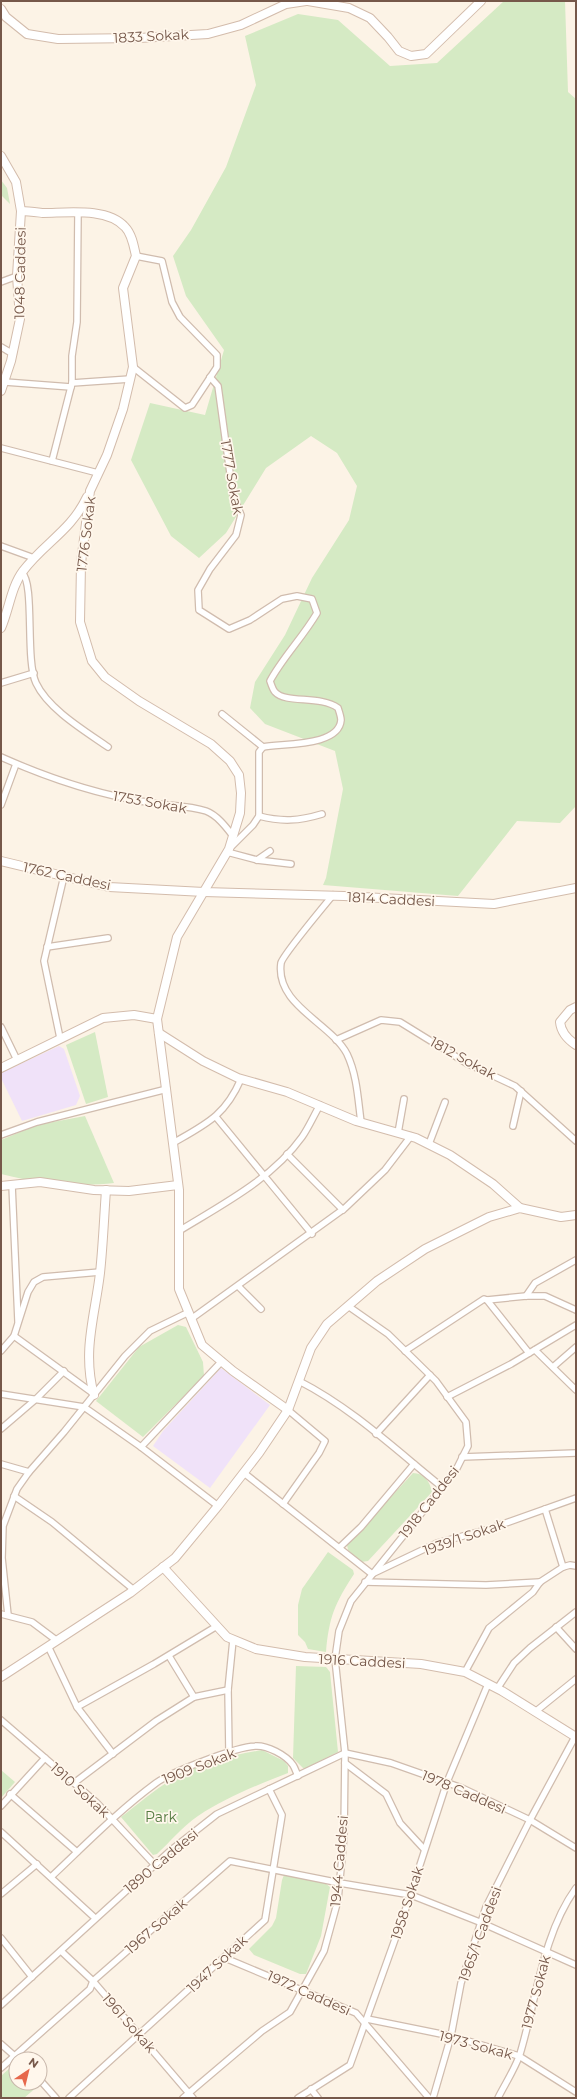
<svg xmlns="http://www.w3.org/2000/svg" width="577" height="2099" viewBox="0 0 577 2099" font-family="Montserrat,sans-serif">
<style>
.education{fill:#f0e2f9}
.green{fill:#d5eac4}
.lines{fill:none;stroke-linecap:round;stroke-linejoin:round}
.street-casing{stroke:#d0bcae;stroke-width:8}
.secondary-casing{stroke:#d3bcac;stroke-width:10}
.street{stroke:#fff;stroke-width:5.5}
.secondary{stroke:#fff;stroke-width:8}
.labels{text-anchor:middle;stroke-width:3.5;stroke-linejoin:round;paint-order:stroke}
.street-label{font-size:14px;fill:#76584a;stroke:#fff7ec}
.park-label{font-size:14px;fill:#557b42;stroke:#fff7ec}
</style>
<rect width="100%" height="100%" fill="#fcf3e6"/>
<g class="education">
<polygon points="59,1046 64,1049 80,1096 76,1105 22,1121 1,1078 1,1073"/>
<polygon points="221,1368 270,1405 210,1488 153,1446 163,1431"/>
</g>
<g class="green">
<polygon points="504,1 565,1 568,92 576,99 576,806 560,823 517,821 458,896 323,885 326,878 343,789 335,751 265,724 250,708 255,682 285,635 312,578 349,520 357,486 337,453 311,436 266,468 226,533 199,558 171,536 131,460 150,403 205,415 224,350 186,296 173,256 191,230 226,167 256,85 245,36 298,14 338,20 390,66 437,63"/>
<polygon points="1,180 7,188 10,204 1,195"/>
<polygon points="95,1032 108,1097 86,1104 66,1045"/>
<path d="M85,1116L114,1183C79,1187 35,1183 1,1174V1140L37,1125Z"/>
<polygon points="178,1325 186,1327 203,1362 204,1376 143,1437 96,1401 139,1347"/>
<path d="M413,1473C424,1473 430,1482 432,1492L368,1561L361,1562L348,1550L347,1545Z"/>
<path d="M328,1552L353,1570L354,1574C335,1603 329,1617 326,1652L308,1649L305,1642L298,1635V1605L302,1589Z"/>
<polygon points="296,1666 326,1667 330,1672 338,1752 304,1769 293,1758"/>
<path d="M262,1750L284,1761L288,1766V1773C257,1785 225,1798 198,1816C183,1826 170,1842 157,1854L153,1855L121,1817C137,1805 154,1790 171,1780C199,1764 231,1755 262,1750Z"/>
<polygon points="1,1770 15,1782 1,1798"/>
<polygon points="290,1873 325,1883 330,1887 321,1936 306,1974 300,1974 254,1955 249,1949 272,1926 276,1918 282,1880 284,1875"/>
<polygon points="12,2066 16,2066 16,2083 36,2083 38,2086 24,2098 1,2098 1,2076"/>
</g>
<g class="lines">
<g class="street-casing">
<g id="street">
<polyline points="1,282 17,276"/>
<polyline points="1,347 13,354"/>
<polyline points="133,367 185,408 192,405 217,367 217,355 180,317 172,302 162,261 136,256"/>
<path d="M210,377L218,386L233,495L241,515L236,535L210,569L198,590L199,610L229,629L250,620L282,599L297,596L312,599L317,613C303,637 283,657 270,681C271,684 273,690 275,692C286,704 320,695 338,708C339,711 341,717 341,720C339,747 282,743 263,747L259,752V816L253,825L231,847"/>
<polyline points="5,382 71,387"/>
<polyline points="72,383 130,379"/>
<polyline points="1,448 98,473"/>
<polyline points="52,461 72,383 72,356 77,322 78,212"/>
<polyline points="1,546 34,558"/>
<path d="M22,573C35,583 25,660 36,683C48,709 85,731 108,747"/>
<polyline points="1,683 34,673"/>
<polyline points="222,714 263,747"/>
<path d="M1,757C48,778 95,794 146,802C165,806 187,805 206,811C217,815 226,827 233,836"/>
<polyline points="1,805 16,764"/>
<path d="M259,816C282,822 299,821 322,814"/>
<polyline points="227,852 257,860 291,864"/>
<polyline points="257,860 270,851"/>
<path d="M333,895C324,906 283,955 281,963C275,1005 331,1023 347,1054C357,1075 358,1099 361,1122"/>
<polyline points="47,947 108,938"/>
<polyline points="1,1027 17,1060"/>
<polyline points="60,1038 44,961 64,876"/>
<polyline points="336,1040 381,1020 400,1022 468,1064 515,1086 576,1141"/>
<polyline points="216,1117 312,1234"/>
<polyline points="513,1126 521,1091"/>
<polyline points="398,1133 404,1099"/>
<polyline points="1,1135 37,1122 167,1089"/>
<path d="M173,1143C206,1124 225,1116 241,1079"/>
<polyline points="429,1144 445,1102"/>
<polyline points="287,1154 343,1210"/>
<polyline points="12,1185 18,1321"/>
<path d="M179,1231C223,1204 272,1179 302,1137C309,1127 314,1115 320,1105"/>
<polyline points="238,1286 261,1309"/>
<polyline points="526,1296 535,1283 576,1260"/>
<polyline points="487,1300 526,1296 545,1296 576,1310"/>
<polyline points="191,1319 345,1208 385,1170 411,1136"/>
<polyline points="14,1336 94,1394"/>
<polyline points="535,1350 576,1390"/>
<polyline points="1,1351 14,1336 28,1292 34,1282 43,1277 100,1272"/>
<polyline points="405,1351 484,1299 487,1300 529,1353"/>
<polyline points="553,1367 576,1347"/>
<path d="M299,1381C352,1408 396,1450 442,1487"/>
<polyline points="1,1394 84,1407 141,1447 218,1506"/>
<polyline points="447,1397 511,1364 576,1325"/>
<polyline points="1,1429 36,1399 64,1371"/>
<polyline points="376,1434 430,1375"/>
<polyline points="141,1447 222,1361"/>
<polyline points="462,1457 576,1453"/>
<polyline points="1,1464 29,1472"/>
<polyline points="244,1473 372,1574"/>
<polyline points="14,1496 52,1522 134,1590"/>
<polyline points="283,1504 319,1453 325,1441 288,1410"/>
<polyline points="545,1509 563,1567"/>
<polyline points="339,1548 361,1527 414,1464"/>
<polyline points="374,1573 437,1543 489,1529 576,1498"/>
<polyline points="365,1582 486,1585 540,1582"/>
<polyline points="1,1614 32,1622 56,1640"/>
<polyline points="8,1615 2,1558 3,1526 17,1489 29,1472 64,1432 125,1356 150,1331 189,1312"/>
<polyline points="556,1627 576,1649"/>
<polyline points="48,1646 77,1707 113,1754"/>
<polyline points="169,1656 194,1697"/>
<polyline points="465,1672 489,1628 533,1592 540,1582 563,1567 570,1565 576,1566"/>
<polyline points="497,1689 514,1663 530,1648 576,1612"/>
<polyline points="77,1707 154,1664 217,1626"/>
<polyline points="535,1712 576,1679"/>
<polyline points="1,1720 96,1802 155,1865"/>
<polyline points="229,1752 228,1690 233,1640"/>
<polyline points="345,1763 386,1794 400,1823 424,1849"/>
<polyline points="74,1783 156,1721 194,1697 228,1690"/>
<polyline points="10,1794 77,1852"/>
<polyline points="1,1806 45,1758"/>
<polyline points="1,1832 95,1918"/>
<path d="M51,1877C85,1845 118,1811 156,1783C171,1772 236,1747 255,1746C267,1745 286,1755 293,1765C295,1768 296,1772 298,1776"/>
<polyline points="1,1894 37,1864"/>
<polyline points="1,1938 32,1977"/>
<polyline points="61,1951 93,1981 193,2098"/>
<polyline points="225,1958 356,2013 429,2098"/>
<polyline points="1,2005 170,1851 217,1814 345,1753 391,1763 462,1788 530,1820 576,1848"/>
<polyline points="367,2019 451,2036 519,2056 576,2092"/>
<polyline points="1,2044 18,2059"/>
<polyline points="1,2068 90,1989 93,1981 230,1861 340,1883 411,1895 482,1923 576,1965"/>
<polyline points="40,2080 56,2098"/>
<polyline points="311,2089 318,2098"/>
<polyline points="69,2098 265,1920 282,1815 269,1789"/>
<polyline points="183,2098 262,2031 290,2012 324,1951 338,1900 344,1836 345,1753 335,1659 339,1631 351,1601 456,1470 468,1446 466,1422 436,1381 388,1334 348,1306"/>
<polyline points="298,2098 350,2065 403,1917 447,1782 488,1684"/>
<polyline points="433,2098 451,2036 461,1983 486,1907 530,1820 576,1735"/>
<path d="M498,2098C505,2084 515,2069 520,2054C536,2001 543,1933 576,1888"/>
</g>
</g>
<g class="secondary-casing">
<g id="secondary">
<polyline points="308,1 349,8 370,18 388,37 399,51 411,56 426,54 481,1"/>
<polyline points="1,9 6,17 27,34 58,39 139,38 208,34 241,25 286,4 306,1"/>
<polyline points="1,156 16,182 21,211 17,276 20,319 11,361 1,391"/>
<path d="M21,211C28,211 35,212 43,213C66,213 107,207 125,227C132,234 134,247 136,256L123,288L133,367L123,409L107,455L90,491L81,563L80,622L92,661L105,677L139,701L211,744L230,761L239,775L241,793L240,813L229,849L177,937L157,1019L179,1190V1289L202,1345L233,1371L288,1410"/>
<path d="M1,628C9,610 11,587 23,571C44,543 71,531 87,497"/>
<polyline points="1,861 109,887 204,892 344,896 494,904 576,888"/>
<path d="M576,1007L570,1010L560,1022C561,1032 567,1039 576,1045"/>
<polyline points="159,1033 203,1061 238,1078 287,1092 356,1121 416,1138 450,1155 493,1184 520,1208"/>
<polyline points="1,1068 103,1018 134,1015 157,1019"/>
<polyline points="1,1186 40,1182 94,1190 129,1191 178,1185"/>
<path d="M94,1395C82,1351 95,1316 100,1273C103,1245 104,1218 106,1190"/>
<polyline points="163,1567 227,1637 256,1649 305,1657 421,1664 465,1672 502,1691 576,1737"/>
<polyline points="1,1677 130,1593 175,1558 218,1506 259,1453 288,1410 311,1348 327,1324 377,1281 425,1249 489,1217 520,1208 561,1217 576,1215"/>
</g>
</g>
<use href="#street" class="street"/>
<use href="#secondary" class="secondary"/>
</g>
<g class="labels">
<g class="street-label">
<text transform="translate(151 36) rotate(-3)" y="5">1833 Sokak</text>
<text transform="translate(20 273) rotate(-89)" y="5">1048 Caddesi</text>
<text transform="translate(232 477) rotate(80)" y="5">1777 Sokak</text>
<text transform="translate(86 534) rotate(-83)" y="5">1776 Sokak</text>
<text transform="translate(150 802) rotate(10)" y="5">1753 Sokak</text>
<text transform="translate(67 876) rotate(12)" y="5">1762 Caddesi</text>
<text transform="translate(391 899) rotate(3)" y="5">1814 Caddesi</text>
<text transform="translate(463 1058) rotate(29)" y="5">1812 Sokak</text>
<text transform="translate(429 1502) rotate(-52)" y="5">1918 Caddesi</text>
<text transform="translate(464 1537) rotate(-19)" y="5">1939/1 Sokak</text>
<text transform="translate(362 1661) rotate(3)" y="5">1916 Caddesi</text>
<text transform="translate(199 1766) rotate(-21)" y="5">1909 Sokak</text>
<text transform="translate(80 1790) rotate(42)" y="5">1910 Sokak</text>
<text transform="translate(464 1792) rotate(23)" y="5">1978 Caddesi</text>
<text transform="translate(161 1861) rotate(-40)" y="5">1890 Caddesi</text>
<text transform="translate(339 1861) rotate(-85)" y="5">1944 Caddesi</text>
<text transform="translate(407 1903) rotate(-72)" y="5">1958 Sokak</text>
<text transform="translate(156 1926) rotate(-41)" y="5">1967 Sokak</text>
<text transform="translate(480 1934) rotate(-70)" y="5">1965/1 Caddesi</text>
<text transform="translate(217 1964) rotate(-43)" y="5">1947 Sokak</text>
<text transform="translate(536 1992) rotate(-75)" y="5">1977 Sokak</text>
<text transform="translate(309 1993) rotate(24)" y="5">1972 Caddesi</text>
<text transform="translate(129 2023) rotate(49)" y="5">1961 Sokak</text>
<text transform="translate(476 2045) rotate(15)" y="5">1973 Sokak</text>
</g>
<g class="park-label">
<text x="161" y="1822">Park</text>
</g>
</g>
<rect width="577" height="2099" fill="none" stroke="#76584a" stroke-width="4"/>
<g transform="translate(28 2071) rotate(35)"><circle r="19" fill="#fff7ec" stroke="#c8b7ab"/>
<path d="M0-3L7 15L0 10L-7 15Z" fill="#e6684b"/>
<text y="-6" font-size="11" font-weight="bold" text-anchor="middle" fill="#76584a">N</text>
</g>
</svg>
